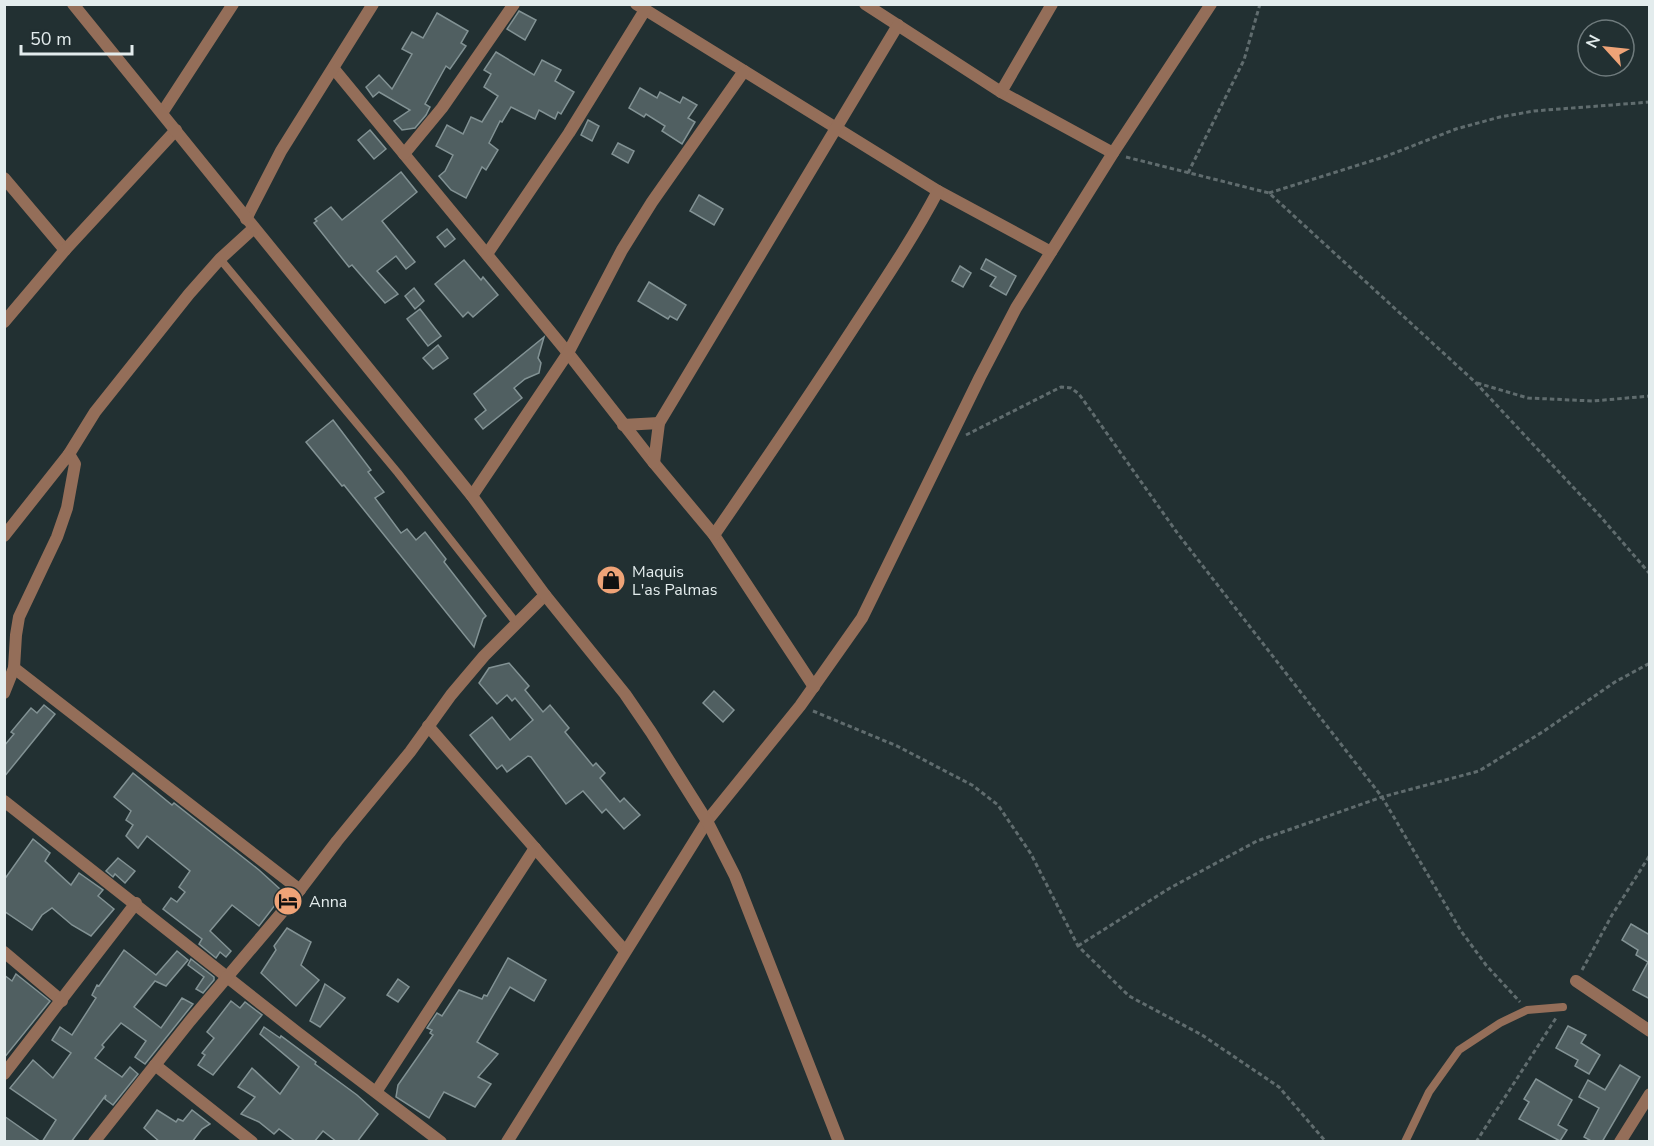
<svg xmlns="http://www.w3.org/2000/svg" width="1654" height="1146" viewBox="0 0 1654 1146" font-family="'Nunito Sans',sans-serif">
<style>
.building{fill:#505f61;stroke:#829294;stroke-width:1.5}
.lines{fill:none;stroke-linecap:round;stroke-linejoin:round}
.path{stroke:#606c6e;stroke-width:3;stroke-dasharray:4.5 3;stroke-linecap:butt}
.service{stroke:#946e59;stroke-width:8}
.minor{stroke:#946e59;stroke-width:12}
.tertiary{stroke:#946e59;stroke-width:12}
.labels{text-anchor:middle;stroke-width:4.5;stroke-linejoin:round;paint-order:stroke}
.poi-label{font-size:16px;fill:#e3eced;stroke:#223032;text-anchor:start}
</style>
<rect width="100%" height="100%" fill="#223032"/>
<g class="building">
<polygon points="519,11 536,20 525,40 507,29"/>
<polygon points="437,13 468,31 461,43 466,46 450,69 446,66 425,104 430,107 426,115 415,128 402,130 394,121 410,110 379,92 373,97 366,87 379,75 392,89 412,54 402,49 412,32 423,38"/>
<polygon points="496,52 534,75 542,60 561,70 555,81 574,92 561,114 558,112 555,119 539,110 535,119 511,107 502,122 500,121 489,143 498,150 486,170 482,167 466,198 451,190 439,176 445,171 453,155 436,146 447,125 463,134 471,117 482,122 498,96 484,87 491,74 484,70"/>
<polygon points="640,88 657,98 660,92 680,103 683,97 697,105 688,118 695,122 682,144 662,131 665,126 646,114 644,117 629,108"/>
<polygon points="588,120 599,126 592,141 581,135"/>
<polygon points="370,130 386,149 374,159 358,140"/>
<polygon points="618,143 634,151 628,163 612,154"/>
<polygon points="401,172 417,192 382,221 415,262 406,269 396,256 377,271 398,294 385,303 352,265 349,267 314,223 317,221 315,219 331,207 342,220"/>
<polygon points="699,195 723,209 714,225 690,211"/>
<polygon points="447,229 455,239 445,247 437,237"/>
<polygon points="986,259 1016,276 1006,295 990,286 996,277 981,269"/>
<polygon points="464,260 481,280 483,277 498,295 473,317 468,312 463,317 435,284"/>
<polygon points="960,266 971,273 963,287 952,281"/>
<polygon points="649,282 686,305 677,320 670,316 668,319 638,301"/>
<polygon points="414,288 424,301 415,309 405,296"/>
<polygon points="420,309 441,336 428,346 407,319"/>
<polygon points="544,337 538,358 541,363 539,373 525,379 514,388 522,398 483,429 475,419 486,410 474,394"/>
<polygon points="438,345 448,358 433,369 423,358"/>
<polygon points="333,420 371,470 368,472 384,492 375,498 401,533 407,529 416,540 425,532 446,559 444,562 486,616 483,619 474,647 344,485 342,486 306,442"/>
<polygon points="509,663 529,686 525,690 543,712 550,705 569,728 565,732 593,766 596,763 605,773 600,778 620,802 624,798 640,815 624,829 606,809 602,813 583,791 566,804 531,757 528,756 507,772 502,765 497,769 470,735 492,717 510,740 533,720 515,698 512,701 507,695 497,704 479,683 489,668"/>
<polygon points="714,691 734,710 723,722 703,703"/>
<polygon points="44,705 55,714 4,777 4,746 14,734 11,732 31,708 37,713"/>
<polygon points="133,773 172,805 174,803 259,870 281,890 279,900 259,926 232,905 210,931 231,951 226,957 220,952 216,958 199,944 202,939 163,909 171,898 177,902 185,892 179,887 190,871 147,836 138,848 126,836 133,825 126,820 131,811 114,797"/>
<polygon points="33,839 50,853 45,861 71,885 79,873 103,890 98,896 114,909 91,936 72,925 52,908 42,915 32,930 4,911 4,880"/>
<polygon points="118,858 135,871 125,883 115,874 113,877 106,871"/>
<polygon points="1631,924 1648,934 1650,930 1650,999 1633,990 1648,962 1636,955 1638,950 1622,940"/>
<polygon points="287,928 311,942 301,965 319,980 296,1006 261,973 276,950 274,946"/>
<polygon points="124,950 156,975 177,951 188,960 166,986 155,981 134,1007 161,1028 182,998 193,1004 145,1064 135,1057 146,1041 121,1023 102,1045 104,1047 95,1058 122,1077 130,1067 138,1074 113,1105 105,1099 106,1095 71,1142 42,1142 56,1120 10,1088 33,1060 53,1078 71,1053 52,1040 60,1027 72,1035 96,998 92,995 97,985 99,986"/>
<polygon points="508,958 546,980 534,1001 510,987 477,1042 498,1054 478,1077 491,1084 475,1107 444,1092 429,1118 396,1097 398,1085 433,1035 430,1033 432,1030 427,1028 437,1013 442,1016 459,990 482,999 484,995 487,996"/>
<polygon points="191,959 214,977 214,980 203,993 196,989 204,977 188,965"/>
<polygon points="16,974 50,1001 4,1058 4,975 12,981"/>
<polygon points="398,979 409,987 398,1002 387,995"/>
<polygon points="325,984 345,998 320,1027 310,1021"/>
<polygon points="231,1001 240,1008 245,1002 262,1015 213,1075 198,1065 205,1055 202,1053 214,1038 207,1032"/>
<polygon points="1568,1026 1586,1035 1581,1043 1600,1055 1589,1074 1575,1066 1578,1060 1556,1048"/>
<polygon points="264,1027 280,1038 281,1036 316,1062 315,1064 357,1095 378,1114 357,1142 337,1142 323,1131 314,1142 296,1142 279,1129 274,1134 259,1122 241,1114 255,1097 238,1087 252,1068 280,1094 299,1067 260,1034"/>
<polygon points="1620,1065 1640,1077 1602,1142 1593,1142 1584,1137 1599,1108 1579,1097 1588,1080 1605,1090"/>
<polygon points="1536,1079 1572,1100 1558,1125 1567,1130 1560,1141 1519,1119 1529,1102 1524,1099"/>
<polygon points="157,1110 176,1122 178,1119 183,1121 192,1110 210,1124 202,1129 192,1142 160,1142 144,1128"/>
<polygon points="4,1116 41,1142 4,1142"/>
</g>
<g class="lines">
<g class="path">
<polyline points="1126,157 1269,193 1475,382 1600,516 1650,574"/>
<polyline points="1188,173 1244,60 1260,4"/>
<polyline points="1269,193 1384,157 1456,129 1500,117 1534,111 1650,102"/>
<polyline points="1477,383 1528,398 1593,401 1650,396"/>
<polyline points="966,435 1061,387 1071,388 1079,394 1178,534 1382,797 1461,931 1486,965 1520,1002"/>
<polyline points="813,711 897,746 972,785 998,805 1031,854 1078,946 1129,996 1202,1035 1279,1087 1326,1142"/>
<polyline points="1078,946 1170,888 1257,841 1382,797 1479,771 1544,731 1615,682 1650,663"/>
<polyline points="1582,970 1612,915 1650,855"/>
<polyline points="1476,1142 1556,1018"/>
</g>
<g class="service">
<polyline points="220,259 398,473 517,624"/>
<polyline points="1405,1142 1429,1092 1459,1050 1500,1023 1527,1010 1563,1007"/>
</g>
<g class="minor">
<polyline points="636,4 938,191 1051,252"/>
<polyline points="865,4 1001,92 1113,153"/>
<polyline points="334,69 568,353 654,463 714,535 814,687"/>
<polyline points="1001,92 1052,4"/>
<polyline points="162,113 233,4"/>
<polyline points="404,154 442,108 514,4"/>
<polyline points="4,178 65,250"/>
<polyline points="246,219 281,151 373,4"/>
<polyline points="487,254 569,133 645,10"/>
<polyline points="4,322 65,250 176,130"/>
<polyline points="623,425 659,423"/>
<polyline points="654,463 659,423 898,25"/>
<polyline points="472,496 568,353 622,250 652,202 744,71"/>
<path d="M714,535C761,467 807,399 852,330C882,284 912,240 938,191"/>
<polyline points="4,536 69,454"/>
<polyline points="14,668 300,890"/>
<polyline points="4,693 14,668 16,635 19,617 57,537 67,508 75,464 69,454 95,412 189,294 220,259 254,228"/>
<polyline points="428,726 625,951"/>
<polyline points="4,801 298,1033 441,1142"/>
<polyline points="4,952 62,1001"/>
<polyline points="1576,981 1650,1031"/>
<polyline points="155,1065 252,1142"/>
<polyline points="4,1074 136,903"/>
<polyline points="376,1092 535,848"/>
<polyline points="94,1142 190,1021 289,904 337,841 410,752 451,695 484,656 545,595"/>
<polyline points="507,1142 707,821 800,706 862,618 980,377 1016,308 1113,153 1211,4"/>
<polyline points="1620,1142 1650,1094"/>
</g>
<polyline class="tertiary" points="73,4 472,496 545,595 625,694 651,732 707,821 735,876 839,1142"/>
</g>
<defs>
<g id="shop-disc" transform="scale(1.5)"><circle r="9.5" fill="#efa377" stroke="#223032"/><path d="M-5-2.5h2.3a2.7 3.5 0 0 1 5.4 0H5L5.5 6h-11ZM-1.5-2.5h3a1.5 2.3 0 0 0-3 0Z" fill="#111"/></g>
<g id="hotel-disc" transform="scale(1.5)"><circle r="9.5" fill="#efa377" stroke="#223032"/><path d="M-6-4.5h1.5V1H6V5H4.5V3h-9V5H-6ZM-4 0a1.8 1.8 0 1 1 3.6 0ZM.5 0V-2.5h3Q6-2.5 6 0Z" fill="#111"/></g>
</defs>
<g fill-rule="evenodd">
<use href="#shop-disc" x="611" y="580"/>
<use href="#hotel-disc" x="288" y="901"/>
</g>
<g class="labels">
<g class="poi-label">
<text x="632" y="577">Maquis<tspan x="632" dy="18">L'as Palmas</tspan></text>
<text x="309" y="907">Anna</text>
</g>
</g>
<rect width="1654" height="1146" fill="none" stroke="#e3eced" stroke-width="12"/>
<g transform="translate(1606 48) rotate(297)"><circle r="28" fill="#223032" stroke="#6f7b7d" stroke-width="1.5"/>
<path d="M0-4.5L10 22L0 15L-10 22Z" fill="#efa377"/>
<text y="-9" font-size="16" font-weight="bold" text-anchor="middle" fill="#e3eced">N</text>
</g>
<path d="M21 45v9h111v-9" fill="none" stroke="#e3eced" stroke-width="3"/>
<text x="30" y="45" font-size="18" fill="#e3eced" stroke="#223032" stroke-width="4.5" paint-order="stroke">50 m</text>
</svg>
